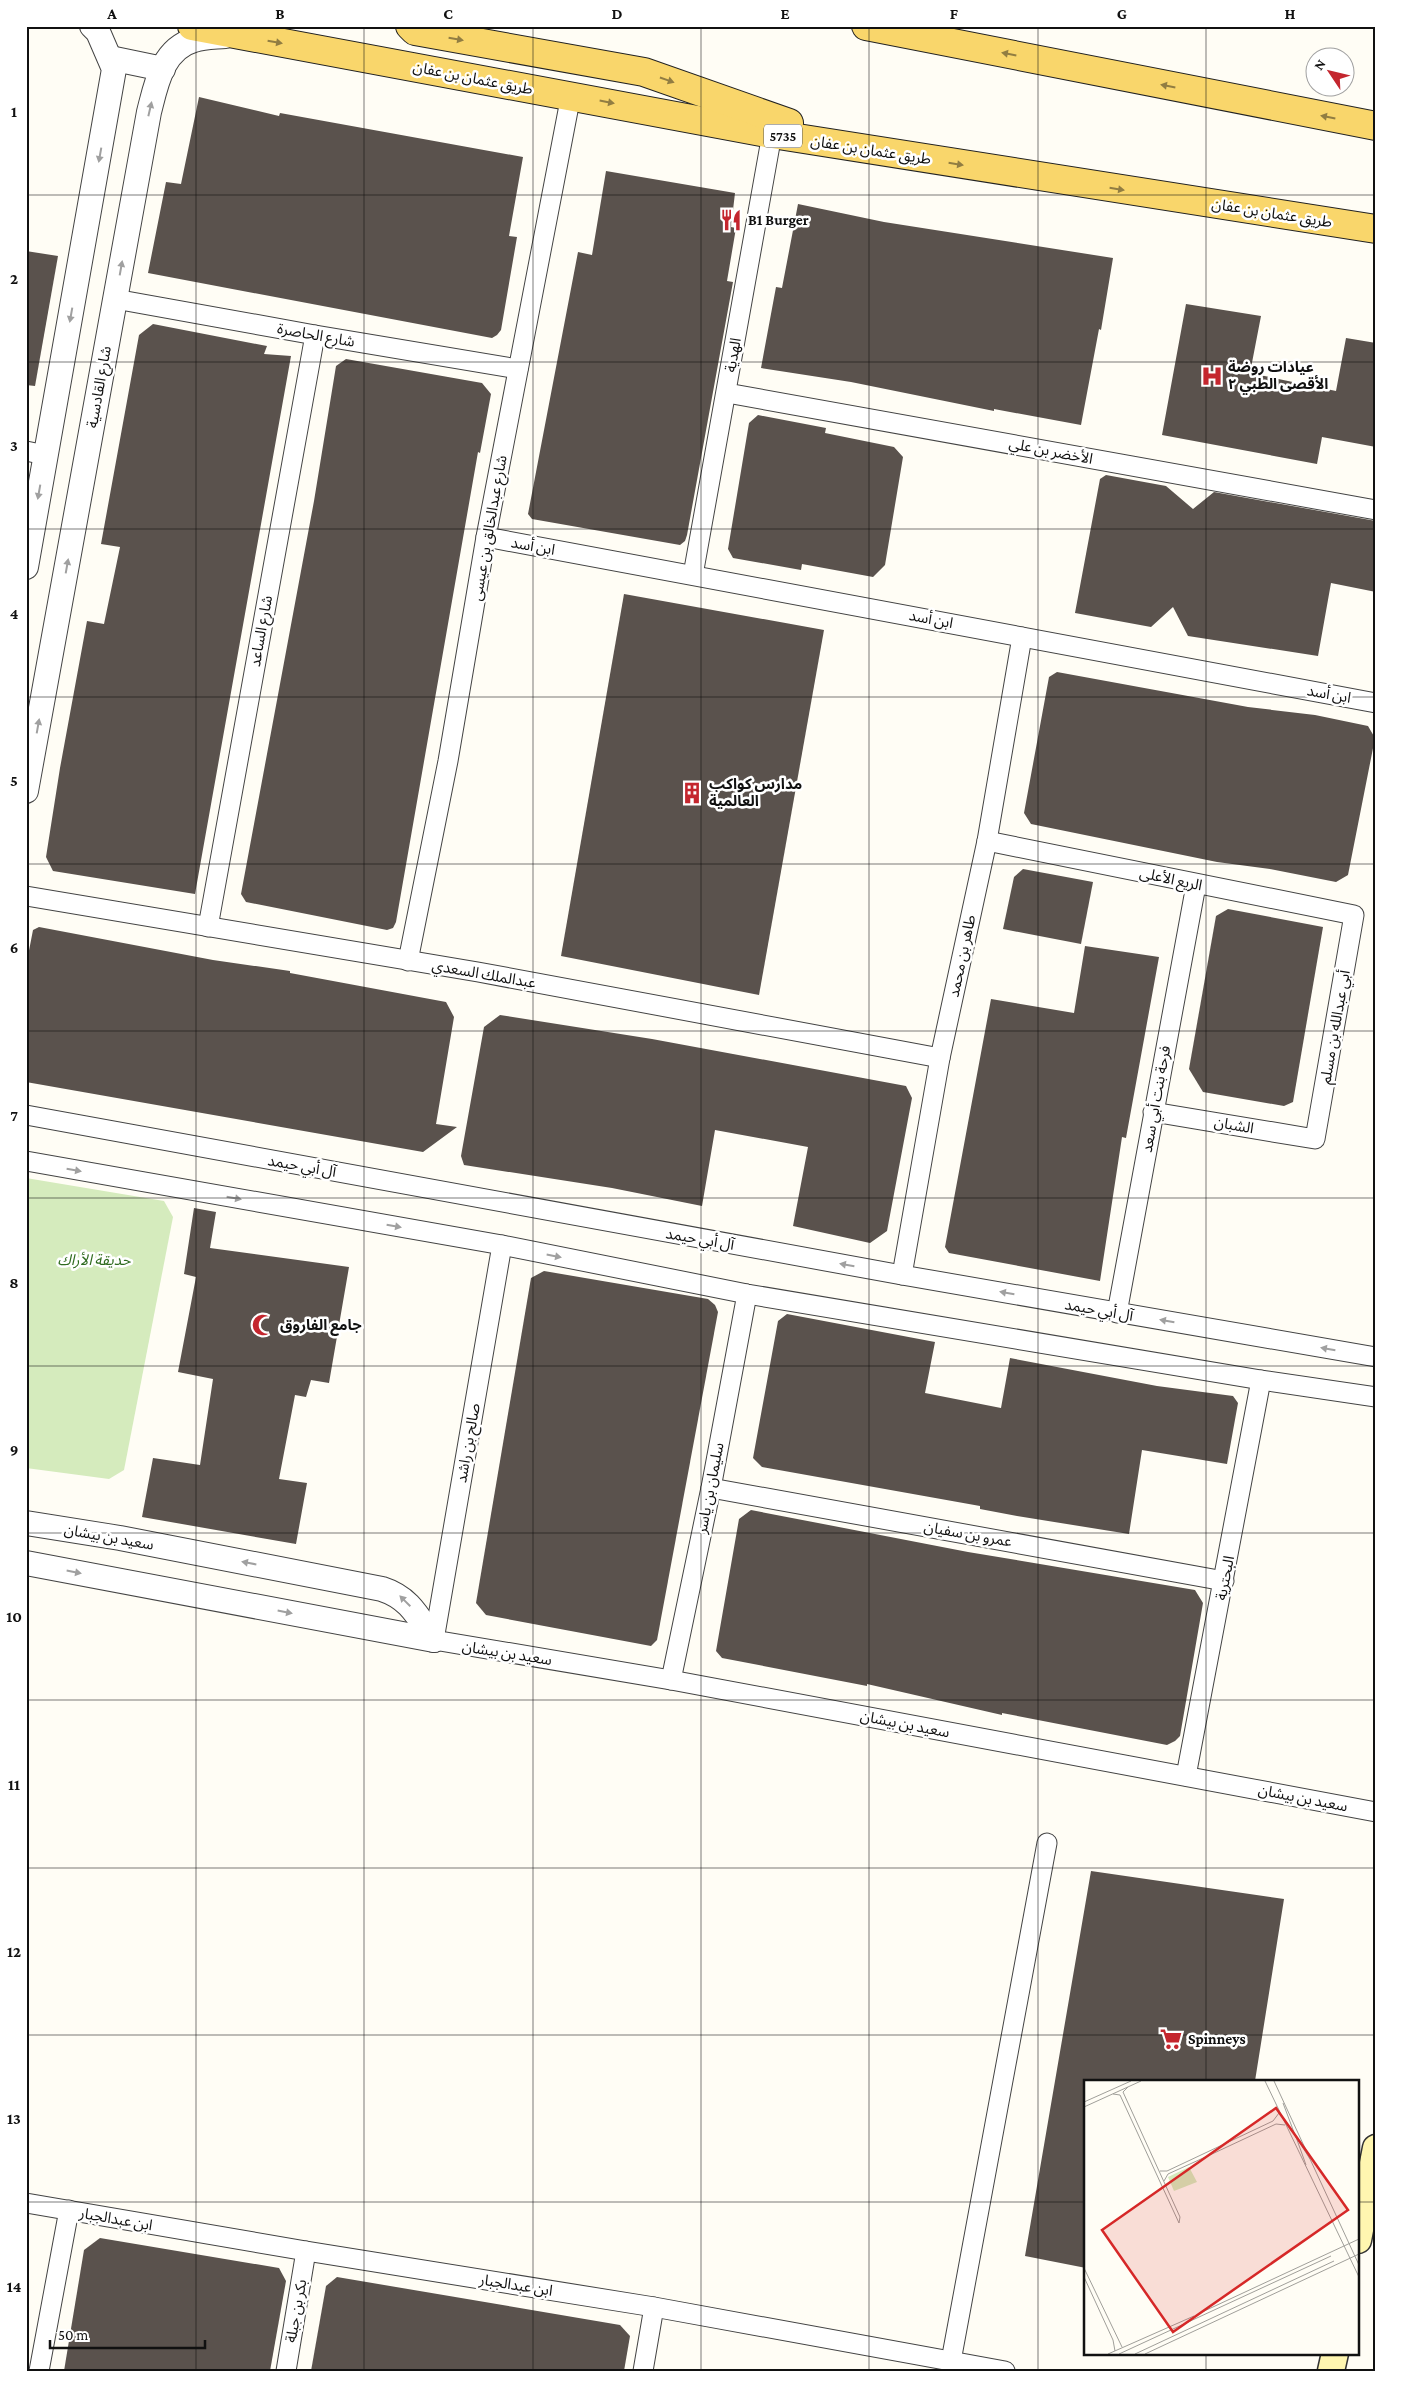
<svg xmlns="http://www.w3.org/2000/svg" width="1402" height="2397" viewBox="0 0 1402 2397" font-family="'Crimson Pro','Noto Sans Arabic',serif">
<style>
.green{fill:#d5ebbd}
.building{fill:#5a524d}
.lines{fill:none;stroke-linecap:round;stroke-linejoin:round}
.minor-casing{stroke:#444;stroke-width:21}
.tertiary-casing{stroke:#444;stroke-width:26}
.secondary-casing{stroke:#333;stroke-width:29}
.primary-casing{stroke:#222;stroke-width:30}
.minor{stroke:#fff;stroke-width:19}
.tertiary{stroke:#fff;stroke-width:24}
.secondary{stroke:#fff6b0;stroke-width:26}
.primary{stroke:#f9d66b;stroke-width:28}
.oneway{fill:#917d42}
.oneway2{fill:#a0a0a0}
.grid{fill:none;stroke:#111;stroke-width:1;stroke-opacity:0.55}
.labels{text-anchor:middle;stroke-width:5;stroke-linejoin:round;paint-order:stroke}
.shield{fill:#fff;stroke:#585858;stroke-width:1}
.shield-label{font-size:14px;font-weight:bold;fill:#111}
.street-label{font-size:15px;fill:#111;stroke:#fff}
.poi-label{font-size:15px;font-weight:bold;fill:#111;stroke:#fff;text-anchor:start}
.park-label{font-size:15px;font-style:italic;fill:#2f6b1f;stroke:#fff}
.inset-road{fill:none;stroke:#a09f9a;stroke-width:1}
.view{fill:#d62828;fill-opacity:0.15;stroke:#d62828;stroke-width:2.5}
.inset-edge{fill:none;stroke:#111;stroke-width:2.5}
.neatline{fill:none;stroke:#111;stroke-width:2}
.grid-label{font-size:16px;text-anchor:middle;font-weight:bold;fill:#111}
</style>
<rect width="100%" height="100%" fill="#fffdf5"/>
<polygon class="green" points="26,1178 164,1201 173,1217 124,1470 109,1479 26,1468"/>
<g class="building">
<polygon points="199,97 279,116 280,113 523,157 509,236 517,237 501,330 497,335 492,338 148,273 166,182 181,184"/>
<polygon points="606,171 735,193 731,227 736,228 727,281 733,282 687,535 685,541 680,545 532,519 528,514 578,252 592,255"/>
<polygon points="798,204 884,222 1113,258 1101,330 1099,329 1081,425 994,409 994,411 851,382 761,368 776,287 782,288"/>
<polygon points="26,251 58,256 35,386 26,385"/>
<polygon points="1186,304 1261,316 1250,373 1336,391 1346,338 1376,343 1376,447 1322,437 1317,464 1162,435"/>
<polygon points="153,324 267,346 264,354 291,356 195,894 53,871 46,857 60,768 87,621 104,624 120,547 101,544 139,335"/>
<polygon points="346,359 482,383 491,394 480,453 478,452 396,922 393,928 387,930 246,902 241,894 314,501 336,366"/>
<polygon points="758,415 826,428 825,433 894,447 903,457 885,565 873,577 802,564 801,570 733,558 728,549 749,423"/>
<polygon points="1106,475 1166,486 1193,509 1214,492 1376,521 1376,592 1331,583 1318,656 1188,636 1173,607 1151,627 1075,613 1100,479"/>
<polygon points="624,594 824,630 759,995 561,956"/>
<polygon points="1057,672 1248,707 1315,715 1368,726 1375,738 1348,875 1336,882 1270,869 1217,862 1031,824 1024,813 1049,677"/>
<polygon points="1023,869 1093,882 1081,944 1003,929 1014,877"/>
<polygon points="1228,909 1323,927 1293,1102 1284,1106 1203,1092 1189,1069 1216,916"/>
<polygon points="39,927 213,960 290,971 290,973 446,1002 454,1017 436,1124 457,1127 423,1152 26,1082 26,966 33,930"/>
<polygon points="1085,946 1159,957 1126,1138 1122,1137 1100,1281 949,1253 945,1247 991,999 1074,1013"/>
<polygon points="500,1015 652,1039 906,1086 912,1098 887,1231 870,1243 793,1226 808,1147 715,1130 702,1206 612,1188 464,1165 461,1156 484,1027"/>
<polygon points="194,1208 216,1212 210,1248 349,1267 329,1383 311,1380 306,1397 295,1395 279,1479 307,1483 296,1544 142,1517 153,1458 200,1465 213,1379 178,1372 196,1277 184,1274"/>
<polygon points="544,1271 708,1299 715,1305 718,1312 657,1640 651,1646 486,1615 476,1603 531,1278"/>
<polygon points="787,1314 935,1342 925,1393 1001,1408 1010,1358 1157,1386 1233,1396 1238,1403 1227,1464 1142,1450 1129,1534 1017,1516 980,1509 980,1506 762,1467 753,1458 778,1321"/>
<polygon points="751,1510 968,1552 1195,1590 1203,1603 1180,1736 1175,1741 1167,1745 1002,1713 1002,1715 867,1684 867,1686 722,1658 716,1651 739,1519"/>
<polygon points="1091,1871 1284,1899 1255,2081 1086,2081 1086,2268 1025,2256"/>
<polygon points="100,2238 279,2268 286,2281 270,2371 64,2371 84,2250"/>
<polygon points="337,2277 620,2325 630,2336 624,2371 311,2371 326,2286"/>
</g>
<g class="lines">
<g class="minor-casing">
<g id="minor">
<polyline points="115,299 315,335 518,369"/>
<polyline points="727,393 1376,510"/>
<polyline points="26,451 45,455"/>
<polyline points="486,537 1376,703"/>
<polyline points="693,575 772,134"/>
<polyline points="987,841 1354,915 1315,1139 1153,1112"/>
<polyline points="26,896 478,972 940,1058"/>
<polyline points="208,927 315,335"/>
<polyline points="408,961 448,761 486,537 571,95"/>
<polyline points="26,1115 902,1275 1376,1357"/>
<polyline points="26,1161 502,1245 747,1294 1261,1380 1376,1397"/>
<polyline points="502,1245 434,1640 671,1680 1376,1812"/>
<polyline points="902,1275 940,1058 987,841 1022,637"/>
<polyline points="1117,1313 1196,885"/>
<polyline points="711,1488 1224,1581"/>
<polyline points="671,1680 711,1488 747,1294"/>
<polyline points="1186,1776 1261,1380"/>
<polyline points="26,2203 306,2251 654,2307 1005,2371"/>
<polyline points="951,2361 1047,1843"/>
<polyline points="39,2371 69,2210"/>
<polyline points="286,2371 306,2251"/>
<polyline points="643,2371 654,2307"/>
</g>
</g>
<g class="tertiary-casing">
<g id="tertiary">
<polyline points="110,58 163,69"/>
<polyline points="26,567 114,69 98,32 92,26"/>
<path d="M26,791L149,112C156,85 162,49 194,40C203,37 215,37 225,36"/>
<path d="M26,1523L120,1538L382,1589C410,1598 418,1617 434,1640"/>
<polyline points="26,1563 434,1640"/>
</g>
</g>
<g class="secondary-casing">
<g id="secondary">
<polyline points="1358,2240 1376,2148"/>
<polyline points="1331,2371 1335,2353"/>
</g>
</g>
<g class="primary-casing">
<g id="primary">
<polyline points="192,26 772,134 1376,229"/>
<polyline points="410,26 415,31 644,72 789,123"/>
<polyline points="866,26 1376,126"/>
</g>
</g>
<use href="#minor" class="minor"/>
<use href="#tertiary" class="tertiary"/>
<use href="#secondary" class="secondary"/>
<use href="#primary" class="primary"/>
</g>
<defs><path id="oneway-solid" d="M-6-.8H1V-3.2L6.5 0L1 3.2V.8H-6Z" transform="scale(1.25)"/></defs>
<g class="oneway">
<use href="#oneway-solid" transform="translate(456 39) rotate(10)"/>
<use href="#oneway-solid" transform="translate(275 42) rotate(10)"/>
<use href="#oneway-solid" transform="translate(1009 54) rotate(-169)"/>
<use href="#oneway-solid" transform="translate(667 80) rotate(19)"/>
<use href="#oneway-solid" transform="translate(1168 86) rotate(-169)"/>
<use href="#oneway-solid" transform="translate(607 102) rotate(11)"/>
<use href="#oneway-solid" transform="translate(1328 117) rotate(-169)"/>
<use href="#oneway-solid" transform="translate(956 164) rotate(9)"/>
<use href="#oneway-solid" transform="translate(1117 189) rotate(9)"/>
</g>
<g class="oneway2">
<use href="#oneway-solid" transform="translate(150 109) rotate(-77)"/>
<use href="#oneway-solid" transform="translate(100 155) rotate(100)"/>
<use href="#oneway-solid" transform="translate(121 268) rotate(-80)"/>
<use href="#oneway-solid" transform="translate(71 315) rotate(100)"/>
<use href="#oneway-solid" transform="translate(39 492) rotate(100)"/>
<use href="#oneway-solid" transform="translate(67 566) rotate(-80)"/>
<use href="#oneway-solid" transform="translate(38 726) rotate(-80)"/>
<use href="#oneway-solid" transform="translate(74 1170) rotate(10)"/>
<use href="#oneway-solid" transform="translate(234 1198) rotate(10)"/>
<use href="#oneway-solid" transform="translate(394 1226) rotate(10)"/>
<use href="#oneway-solid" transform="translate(554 1256) rotate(11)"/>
<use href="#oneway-solid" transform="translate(847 1265) rotate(-170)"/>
<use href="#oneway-solid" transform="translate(1007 1293) rotate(-170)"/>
<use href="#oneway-solid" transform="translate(1167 1321) rotate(-170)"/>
<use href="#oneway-solid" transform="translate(1328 1349) rotate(-170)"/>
<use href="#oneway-solid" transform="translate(249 1563) rotate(-169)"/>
<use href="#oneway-solid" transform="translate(74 1572) rotate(11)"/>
<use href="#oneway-solid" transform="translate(405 1601) rotate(-135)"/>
<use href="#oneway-solid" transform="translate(285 1612) rotate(11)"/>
</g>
<path class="grid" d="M196,26V2371M364,26V2371M533,26V2371M701,26V2371M869,26V2371M1038,26V2371M1206,26V2081M26,195H1376M26,362H1376M26,529H1376M26,697H1376M26,864H1376M26,1031H1376M26,1198H1376M26,1366H1376M26,1533H1376M26,1700H1376M26,1868H1376M26,2035H1376M26,2202H1086M1358,2202H1376M1206,2353V2371"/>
<defs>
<g id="restaurant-bare" transform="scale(1.725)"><path d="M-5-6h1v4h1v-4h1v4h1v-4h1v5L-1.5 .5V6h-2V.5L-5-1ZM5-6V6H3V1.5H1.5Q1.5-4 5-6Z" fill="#c4262e" stroke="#fff" stroke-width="2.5" paint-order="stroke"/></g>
<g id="hospital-bare" transform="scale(1.725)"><path d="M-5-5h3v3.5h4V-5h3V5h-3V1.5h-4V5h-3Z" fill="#c4262e" stroke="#fff" stroke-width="2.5" paint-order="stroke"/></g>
<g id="building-bare" transform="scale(1.725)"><path d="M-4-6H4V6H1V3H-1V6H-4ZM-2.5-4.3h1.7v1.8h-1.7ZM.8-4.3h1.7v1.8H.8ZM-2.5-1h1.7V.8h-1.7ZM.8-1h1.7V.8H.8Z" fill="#c4262e" stroke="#fff" stroke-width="2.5" paint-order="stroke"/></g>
<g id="mosque-bare" transform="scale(1.725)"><path d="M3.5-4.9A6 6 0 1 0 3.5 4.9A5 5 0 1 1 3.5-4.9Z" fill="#c4262e" stroke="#fff" stroke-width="2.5" paint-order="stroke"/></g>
<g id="supermarket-bare" transform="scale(1.725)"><path d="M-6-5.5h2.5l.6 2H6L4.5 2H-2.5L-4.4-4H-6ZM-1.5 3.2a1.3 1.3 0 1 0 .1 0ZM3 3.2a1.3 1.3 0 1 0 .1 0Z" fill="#c4262e" stroke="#fff" stroke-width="2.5" paint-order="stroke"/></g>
</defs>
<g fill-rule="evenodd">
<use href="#restaurant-bare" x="731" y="220"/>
<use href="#hospital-bare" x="1212" y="376"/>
<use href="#building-bare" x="692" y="793"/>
<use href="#mosque-bare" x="263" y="1325"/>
<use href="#supermarket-bare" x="1171" y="2039"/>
</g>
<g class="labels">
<rect class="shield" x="764" y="124.5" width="38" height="23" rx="4"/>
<g class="shield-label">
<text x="783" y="141">5735</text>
</g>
<g class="street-label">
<text transform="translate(473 78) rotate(11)" y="5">طريق عثمان بن عفان</text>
<text transform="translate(871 150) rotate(9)" y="5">طريق عثمان بن عفان</text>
<text transform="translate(1272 213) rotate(9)" y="5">طريق عثمان بن عفان</text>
<text transform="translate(316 335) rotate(10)" y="5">شارع الحاصرة</text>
<text transform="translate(733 355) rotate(-80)" y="5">الهدية</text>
<text transform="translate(99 387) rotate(-80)" y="5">شارع القادسية</text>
<text transform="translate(1051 451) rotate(11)" y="5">الأخضر بن علي</text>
<text transform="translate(489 528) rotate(-80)" y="5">شارع عبدالخالق بن عيسى</text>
<text transform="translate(533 546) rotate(10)" y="5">ابن أسد</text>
<text transform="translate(931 619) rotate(11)" y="5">ابن أسد</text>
<text transform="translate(261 631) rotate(-80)" y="5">شارع الساعد</text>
<text transform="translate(1329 694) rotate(10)" y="5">ابن أسد</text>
<text transform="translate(1171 879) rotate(12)" y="5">الريع الأعلى</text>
<text transform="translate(962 956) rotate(-78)" y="5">طاهر بن محمد</text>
<text transform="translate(484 974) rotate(10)" y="5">عبدالملك السعدي</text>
<text transform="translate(1335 1027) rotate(-80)" y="5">أبي عبدالله بن مسلم</text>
<text transform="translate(1156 1099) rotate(-80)" y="5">فرحة بنت أبي سعد</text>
<text transform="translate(1234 1125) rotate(10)" y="5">الشبان</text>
<text transform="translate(302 1166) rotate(10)" y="5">آل أبي حيمد</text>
<text transform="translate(700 1239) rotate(10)" y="5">آل أبي حيمد</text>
<text transform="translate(1099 1310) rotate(10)" y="5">آل أبي حيمد</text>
<text transform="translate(468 1443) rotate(-80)" y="5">صالح بن راشد</text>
<text transform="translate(710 1488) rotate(-79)" y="5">سليمان بن ياسر</text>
<text transform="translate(968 1534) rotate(10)" y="5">عمرو بن سفيان</text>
<text transform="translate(109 1537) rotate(10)" y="5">سعيد بن بيشان</text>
<text transform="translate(1225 1578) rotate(-79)" y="5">البحترية</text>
<text transform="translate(507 1653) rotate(9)" y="5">سعيد بن بيشان</text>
<text transform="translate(905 1724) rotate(11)" y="5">سعيد بن بيشان</text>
<text transform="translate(1303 1798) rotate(11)" y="5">سعيد بن بيشان</text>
<text transform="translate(116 2219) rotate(10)" y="5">ابن عبدالجبار</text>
<text transform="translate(516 2285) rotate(9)" y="5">ابن عبدالجبار</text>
<text transform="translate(296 2311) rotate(-80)" y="5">بكر بن جبلة</text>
</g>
<g class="poi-label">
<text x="748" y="225">B1 Burger</text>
<text x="1228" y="372">عيادات روضة<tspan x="1228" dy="17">الأقصى الطبي ٢</tspan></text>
<text x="709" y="789">مدارس كواكب<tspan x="709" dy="17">العالمية</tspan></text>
<text x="280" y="1330">جامع الفاروق</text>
<text x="1188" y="2044">Spinneys</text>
</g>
<g class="park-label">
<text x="94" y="1265">حديقة الأراك</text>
</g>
</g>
<g transform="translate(1084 2080)">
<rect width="275" height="275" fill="#fffdf5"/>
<path d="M105,87L113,102L90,111L84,97Z" fill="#d5ebbd"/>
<path class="inset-road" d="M181,1L275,197M190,1L275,185M44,7L39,12L96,137L95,143M29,14L36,15L95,143M0,22L47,1M199,23L211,55L206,49M0,27L57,1M222,85L212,57L226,79M76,91H83L189,41L195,33M80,101L84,94L128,74L192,44L201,45M0,188L38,267M0,197L29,260L31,271M116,233L275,159M24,274L110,236M35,274L247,176M51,274L250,181M61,274L275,174"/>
<path class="view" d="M192,28L264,130L89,252L18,150Z"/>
<rect width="275" height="275" class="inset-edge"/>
</g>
<rect width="1402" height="2397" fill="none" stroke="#ffffff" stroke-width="55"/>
<g transform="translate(1330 72) rotate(305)"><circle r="24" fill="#ffffff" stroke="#a0a0a0"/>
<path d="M0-4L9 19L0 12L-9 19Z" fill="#c4262e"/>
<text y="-8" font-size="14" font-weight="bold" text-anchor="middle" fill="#111111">N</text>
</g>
<path d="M50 2340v8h155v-8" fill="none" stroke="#111111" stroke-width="2.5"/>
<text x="58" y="2340" font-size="15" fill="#111111" stroke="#ffffff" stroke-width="4" paint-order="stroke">50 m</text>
<rect x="28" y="28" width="1346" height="2342" class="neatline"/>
<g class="grid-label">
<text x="112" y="19">A</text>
<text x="280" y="19">B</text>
<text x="448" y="19">C</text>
<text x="617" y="19">D</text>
<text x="785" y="19">E</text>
<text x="954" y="19">F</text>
<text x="1122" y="19">G</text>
<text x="1290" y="19">H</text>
<text x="14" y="117">1</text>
<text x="14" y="284">2</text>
<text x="14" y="451">3</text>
<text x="14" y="619">4</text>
<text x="14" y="786">5</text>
<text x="14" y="953">6</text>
<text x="14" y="1121">7</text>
<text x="14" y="1288">8</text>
<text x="14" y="1455">9</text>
<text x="14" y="1622">10</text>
<text x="14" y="1790">11</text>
<text x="14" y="1957">12</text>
<text x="14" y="2124">13</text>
<text x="14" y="2292">14</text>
</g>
</svg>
